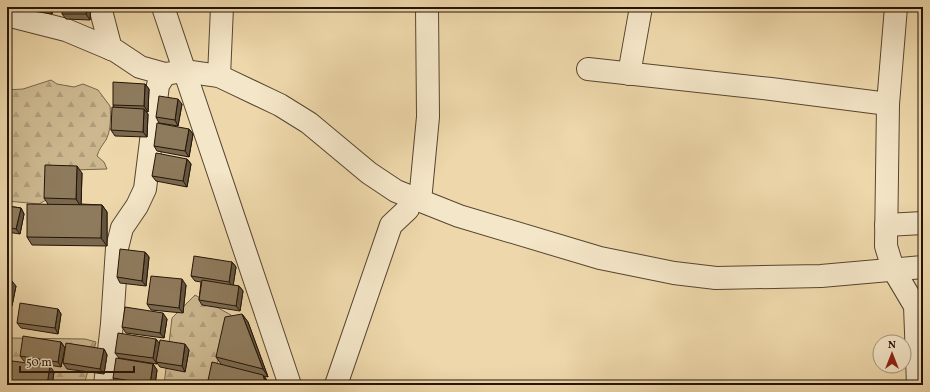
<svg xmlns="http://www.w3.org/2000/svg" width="930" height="392" viewBox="0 0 930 392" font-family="Vollkorn,serif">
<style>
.forest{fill:url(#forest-firs);stroke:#78664b}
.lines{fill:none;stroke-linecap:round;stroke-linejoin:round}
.minor-casing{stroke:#574530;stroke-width:24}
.minor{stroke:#f4e6c8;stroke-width:22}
.wall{fill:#7a694f;stroke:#251407}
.shaded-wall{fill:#635540;stroke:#251407}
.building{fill:#8e7a5c;stroke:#251407}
</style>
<defs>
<pattern id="forest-firs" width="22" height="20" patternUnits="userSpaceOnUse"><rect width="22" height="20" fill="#ccb78f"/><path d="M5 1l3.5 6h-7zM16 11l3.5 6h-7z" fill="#af9c7a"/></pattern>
</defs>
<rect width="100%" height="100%" fill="#eed8ab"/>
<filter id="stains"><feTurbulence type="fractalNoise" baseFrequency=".005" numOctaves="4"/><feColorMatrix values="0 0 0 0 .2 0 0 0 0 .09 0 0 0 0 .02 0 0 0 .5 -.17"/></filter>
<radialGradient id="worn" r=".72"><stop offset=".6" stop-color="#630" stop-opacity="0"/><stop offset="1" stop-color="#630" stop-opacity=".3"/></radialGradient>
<g class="forest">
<path d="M51,80L57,84L74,87L83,84L98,90L110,106C111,117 111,130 106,140C102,146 99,149 97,156L104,162L107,169L71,170L46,200L39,204L7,201V90L23,89Z"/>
<polygon points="195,295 231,315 211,385 164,385 172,318"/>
<polygon points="7,338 85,339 96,342 84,385 7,385"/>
</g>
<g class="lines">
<g class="minor-casing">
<g id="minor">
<polyline points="100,7 111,49"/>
<polyline points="163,7 290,385"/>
<polyline points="896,7 888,104 886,246 893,269 915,306 918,385"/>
<polyline points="7,15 66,30 116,51 140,67 165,74"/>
<polyline points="588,69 771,89 888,104"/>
<polyline points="629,74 641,7"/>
<polyline points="219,76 222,7"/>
<polyline points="420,201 428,117 427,7"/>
<polyline points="886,225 923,223"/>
<polyline points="105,385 112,324 117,248 122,228 137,206 145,189 158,85 165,74 184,71 219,76 280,105 309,123 369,173 396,191 459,216 600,258 674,273 716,278 821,276 923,267"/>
<polyline points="336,385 391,225 408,209 409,196"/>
</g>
</g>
<use href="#minor" class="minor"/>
</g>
<g class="wall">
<polygon points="7,7 53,7 52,14"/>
<polygon points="91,7 90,20 66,19 62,14"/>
<polygon points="145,84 149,89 148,112 146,112 148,114 147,137 115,136 111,130 114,108 113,105"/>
<polygon points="182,104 178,126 159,123 156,117"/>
<polygon points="189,129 193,134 189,157 157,151 154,146"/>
<polygon points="187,159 191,164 187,187 156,181 152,176"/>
<polygon points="82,173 81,204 102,205 107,212 107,246 32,245 27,237 48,204 44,198"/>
<polygon points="7,206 21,208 24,214 20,234 7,232"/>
<polygon points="145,252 149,257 146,286 120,283 117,277"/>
<polygon points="232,262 236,267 233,285 239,286 243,291 240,311 202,305 199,300 201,282 195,281 191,276"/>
<polygon points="7,280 16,286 12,306 7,305"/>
<polygon points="186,285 183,313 151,310 147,304"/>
<polygon points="58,309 61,314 58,334 21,328 17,323"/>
<polygon points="242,314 248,322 268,377 264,376 269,383 269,385 207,385 221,364 216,357"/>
<polygon points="167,319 164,338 126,333 122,327"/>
<polygon points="156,339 159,344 189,350 185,372 160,367 157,363 157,364 119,358 115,353"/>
<polygon points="61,342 65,348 61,367 24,361 20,356"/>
<polygon points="104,349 107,355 104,374 67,369 63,363"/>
<polygon points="7,361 11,367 54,372 52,385 12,385 9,381 9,385 7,385"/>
<polygon points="153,364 157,370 155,385 110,385 114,381 113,378"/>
</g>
<g class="shaded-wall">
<polygon points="47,7 53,7 52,14"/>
<polygon points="87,7 91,7 90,20 86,14"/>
<polygon points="145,84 149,89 148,112 144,106"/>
<polygon points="178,99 182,104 178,126 175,120"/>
<polygon points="144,109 148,114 147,137 143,132"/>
<polygon points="189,129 193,134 189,157 185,151"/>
<polygon points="187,159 191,164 187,187 183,181"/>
<polygon points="77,166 82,173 81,207 76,199"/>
<polygon points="102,205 107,212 107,246 101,238"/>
<polygon points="21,208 24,214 20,234 16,229"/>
<polygon points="145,252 149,257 146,286 142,281"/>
<polygon points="232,262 236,267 233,287 229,282"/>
<polygon points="182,279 186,285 183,313 179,308"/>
<polygon points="12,281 16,286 12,306 9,301"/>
<polygon points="239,286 243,291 240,311 236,306"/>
<polygon points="58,309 61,314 58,334 55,328"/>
<polygon points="163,313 167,319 164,338 160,333"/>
<polygon points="242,314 248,322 268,377 263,369"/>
<polygon points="156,339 160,344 157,364 153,358"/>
<polygon points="61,342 65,348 61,367 58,362"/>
<polygon points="185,344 189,350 185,372 182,366"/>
<polygon points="104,349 107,355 104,374 100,369"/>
<polygon points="8,361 12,367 9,385 7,384 7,367"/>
<polygon points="153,364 157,370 155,385 151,385 150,384"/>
<polygon points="50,366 54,372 52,385 47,385"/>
<polygon points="263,375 269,383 269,385 266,385"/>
</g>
<g class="building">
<polygon points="62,7 87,7 86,14 62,14"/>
<polygon points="113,82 145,84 144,106 113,105"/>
<polygon points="159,96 178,99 175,120 156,117"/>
<polygon points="112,107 144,109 143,132 111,130"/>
<polygon points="157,123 189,129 185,151 154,146"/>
<polygon points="156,153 187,159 183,181 152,176"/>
<polygon points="45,165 77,166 76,199 44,198"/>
<polygon points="27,204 102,205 101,238 27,237"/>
<polygon points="7,206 21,208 16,229 7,227"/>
<polygon points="120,249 145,252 142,281 117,277"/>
<polygon points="194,256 232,262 229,282 191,276"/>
<polygon points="151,276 182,279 179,308 147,304"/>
<polygon points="7,280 12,281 9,301 7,300"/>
<polygon points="202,280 239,286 236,306 199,300"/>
<polygon points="20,303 58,309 55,328 17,323"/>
<polygon points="125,307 163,313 160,333 122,327"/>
<polygon points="242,314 263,369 216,357 225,317"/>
<polygon points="118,333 156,339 153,358 115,353"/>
<polygon points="23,336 61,342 58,362 20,356"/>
<polygon points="160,340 185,344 182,366 156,362"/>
<polygon points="66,343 104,349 100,369 63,363"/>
<polygon points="116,358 153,364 150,384 113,378"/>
<polygon points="12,361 50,366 47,385 37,385 9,381"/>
<polygon points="212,362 263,375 266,385 207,385"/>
<polygon points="110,380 145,385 110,385"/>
</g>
<rect width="930" height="392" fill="none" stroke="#eed8ab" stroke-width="24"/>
<rect x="8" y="8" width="914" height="376" fill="none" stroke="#251407" stroke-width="2"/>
<rect x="12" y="12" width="906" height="368" fill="none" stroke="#251407"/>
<g transform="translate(892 354)"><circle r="19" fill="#f4e6c8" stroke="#a1927b"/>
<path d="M0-3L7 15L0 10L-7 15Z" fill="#8f2418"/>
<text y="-6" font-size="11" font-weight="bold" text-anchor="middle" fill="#251407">N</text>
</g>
<path d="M20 366v6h114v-6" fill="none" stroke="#251407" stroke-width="2"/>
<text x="26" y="366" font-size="12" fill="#251407" stroke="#f4e6c8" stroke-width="3" paint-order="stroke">50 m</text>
<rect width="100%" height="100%" filter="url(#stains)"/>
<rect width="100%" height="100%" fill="url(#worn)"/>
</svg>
